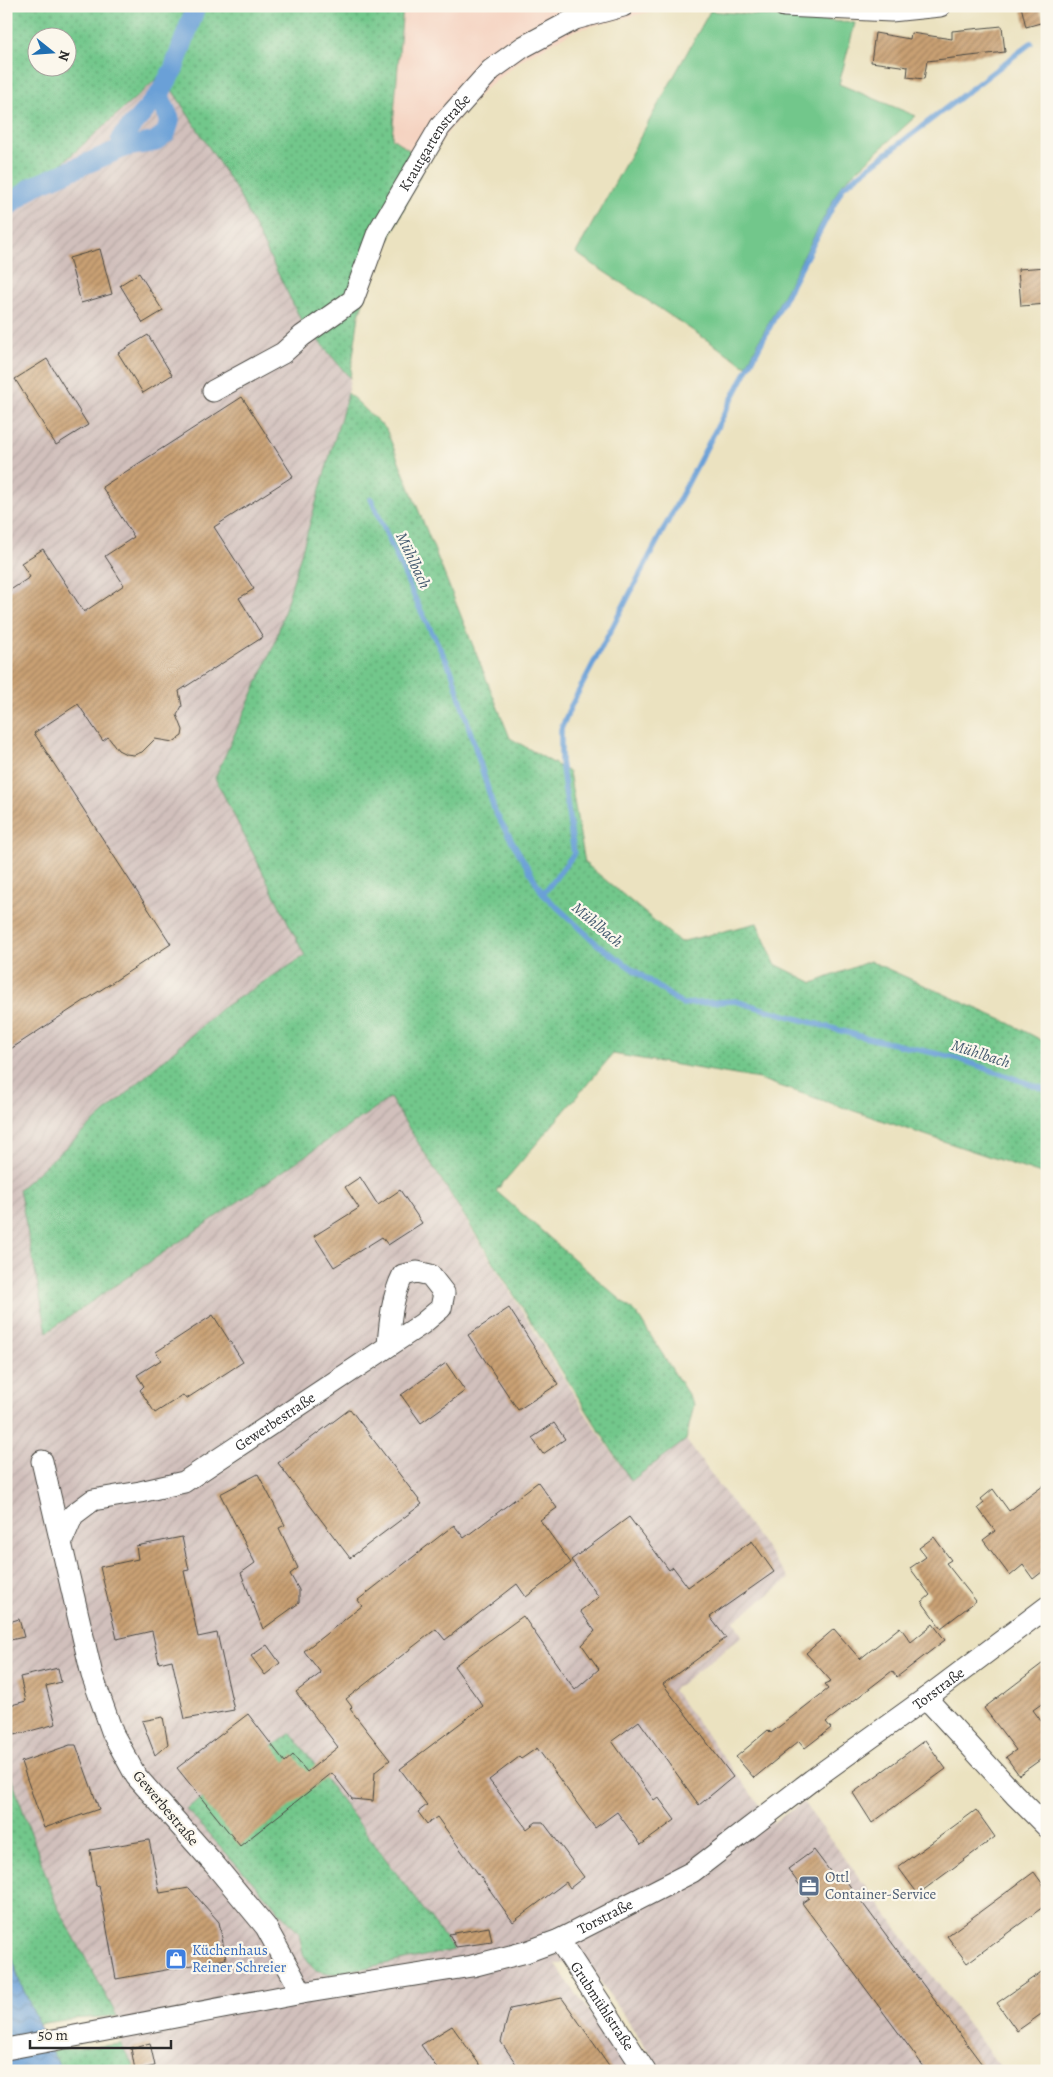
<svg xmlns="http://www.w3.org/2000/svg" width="1053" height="2077" viewBox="0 0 1053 2077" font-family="Alegreya,serif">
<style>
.built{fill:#f5d3c1}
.industrial{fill:url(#industrial-furrows)}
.grass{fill:url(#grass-dots);stroke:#4e795b;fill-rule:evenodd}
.garden{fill:#72c78b;stroke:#4e795b}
.water{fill:url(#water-waves);stroke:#4a6681}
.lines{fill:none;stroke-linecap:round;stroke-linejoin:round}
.stream{stroke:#6aa0d7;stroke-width:5.5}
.canal{stroke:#6aa0d7;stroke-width:20}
.building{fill:url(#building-hatch)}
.minor-casing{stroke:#484641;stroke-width:23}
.minor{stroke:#fff;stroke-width:21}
.labels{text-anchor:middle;stroke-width:4.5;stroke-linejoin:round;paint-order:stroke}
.street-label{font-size:15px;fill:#2b2b2b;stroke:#fbf7ec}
.service-label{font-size:15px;fill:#4e5e75;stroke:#fbf7ec;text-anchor:start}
.shop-label{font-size:15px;fill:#366cbe;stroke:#fbf7ec;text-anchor:start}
.water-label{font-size:16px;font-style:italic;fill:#445a70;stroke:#fbf7ec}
</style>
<defs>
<pattern id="industrial-furrows" width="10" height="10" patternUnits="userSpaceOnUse" patternTransform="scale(1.25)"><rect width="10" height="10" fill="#d1c0bc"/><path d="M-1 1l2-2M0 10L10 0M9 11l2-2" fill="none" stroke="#b4a5a2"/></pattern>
<pattern id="grass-dots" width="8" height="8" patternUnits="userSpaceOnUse" patternTransform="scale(1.25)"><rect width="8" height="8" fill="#72c78b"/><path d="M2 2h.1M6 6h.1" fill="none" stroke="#5ea272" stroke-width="1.8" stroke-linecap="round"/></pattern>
<pattern id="water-waves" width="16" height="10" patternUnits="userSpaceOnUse" patternTransform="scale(1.25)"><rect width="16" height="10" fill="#6aa0d7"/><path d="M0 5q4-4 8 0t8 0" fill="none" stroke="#5783af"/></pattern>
<pattern id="building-hatch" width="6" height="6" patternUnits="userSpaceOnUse" patternTransform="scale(1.25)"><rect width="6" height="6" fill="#c9a073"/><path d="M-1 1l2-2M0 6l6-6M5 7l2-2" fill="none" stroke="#a3835f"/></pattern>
</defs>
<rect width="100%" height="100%" fill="#fbf7ec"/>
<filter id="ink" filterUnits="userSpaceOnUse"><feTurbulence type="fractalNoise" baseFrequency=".02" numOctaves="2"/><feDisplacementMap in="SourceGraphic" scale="10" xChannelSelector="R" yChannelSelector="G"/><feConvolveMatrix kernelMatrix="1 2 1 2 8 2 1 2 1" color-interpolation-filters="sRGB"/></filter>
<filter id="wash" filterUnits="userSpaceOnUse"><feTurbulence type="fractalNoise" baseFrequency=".0096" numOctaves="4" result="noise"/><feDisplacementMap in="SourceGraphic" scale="20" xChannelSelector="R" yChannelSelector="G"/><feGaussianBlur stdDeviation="1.12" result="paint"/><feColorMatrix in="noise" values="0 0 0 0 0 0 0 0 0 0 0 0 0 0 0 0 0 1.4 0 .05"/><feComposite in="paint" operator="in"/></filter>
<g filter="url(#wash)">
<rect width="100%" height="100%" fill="#ebe2c0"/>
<polygon class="built" points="403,6 656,6 656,10 576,30 522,59 487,87 457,120 426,162 392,138"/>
<polygon class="industrial" points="162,74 237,191 301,320 350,378 348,393 275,643 215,778 305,956 222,1008 48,1332 390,1098 584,1411 631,1481 686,1440 789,1579 734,1621 742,1636 673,1690 773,1823 803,1802 1003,2071 662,2071 584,1958 556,1965 631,2071 136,2071 121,2044 117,2016 57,1906 6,1763 6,210 57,168"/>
<g class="grass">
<path d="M403,6L392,138L426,162L371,277L359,315L350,378L301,320L237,191L162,74L57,168L6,210L7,6ZM38,38H68V68H38Z"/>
<polygon points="348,393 386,429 510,738 569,772 585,863 680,942 757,923 775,964 813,983 870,961 1009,1023 1047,1043 1047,1178 1041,1174 759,1079 613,1054 496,1191 637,1314 694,1404 686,1440 631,1481 390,1098 47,1332 19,1189 222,1008 305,956 215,778 275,643"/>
<polygon points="291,1733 454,1950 334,1974 315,1970 303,1954 299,1933 186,1809"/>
<polygon points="6,1763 57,1906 117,2016 71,2019 38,2024 19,1980 6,1936"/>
<polygon points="121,2044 136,2071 63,2071 51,2051"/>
</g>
<polygon class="garden" points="710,11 855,23 839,84 916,116 841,185 746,366 576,253"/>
<polygon class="water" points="6,1936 19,1980 51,2051 63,2071 6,2071"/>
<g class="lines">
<g class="stream">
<polyline points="371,499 418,605 452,672 495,812 543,894 597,944 682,1004 735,1001 863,1037 956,1058 1047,1090"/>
<polyline points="543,894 574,854 561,761 561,729 571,706 843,187 1031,43"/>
</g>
<g class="canal">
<polyline points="125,147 154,142 166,133 170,120 159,95"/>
<polyline points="6,208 32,187 125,147 121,138 159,95 174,68 196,6"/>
</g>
</g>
<g id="blocks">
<g class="building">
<polygon points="1021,6 1039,6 1044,22 1026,27"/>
<polygon points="1002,26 1005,52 927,61 924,79 907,77 908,67 871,62 875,33 910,39 911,33 952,39 952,31"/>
<polygon points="100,249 112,294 81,303 69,258"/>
<polygon points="1047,267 1047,304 1021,306 1018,269"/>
<polygon points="139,273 163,311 143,323 120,285"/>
<polygon points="148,335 172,375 143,393 118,353"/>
<polygon points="47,359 88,425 56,445 15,379"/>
<polygon points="242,397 293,476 214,527 254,589 239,598 263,637 179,691 182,706 177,715 183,730 182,736 173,742 155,739 142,752 134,755 126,754 118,750 108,737 103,741 78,704 34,733 171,944 6,1052 6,593 30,577 21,563 43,549 84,612 124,585 105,556 134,537 102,487"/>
<polygon points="360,1177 378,1205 400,1190 422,1223 388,1245 382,1237 334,1267 314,1236 359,1208 345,1187"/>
<polygon points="509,1308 558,1384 518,1410 468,1335"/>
<polygon points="213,1315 243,1362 186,1399 183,1395 155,1413 140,1390 144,1386 137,1375 161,1360 156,1352"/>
<polygon points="446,1363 465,1391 421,1423 401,1395"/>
<polygon points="350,1409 422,1504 350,1558 278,1463"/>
<polygon points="554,1423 565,1439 543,1454 532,1438"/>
<polygon points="258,1474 285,1525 279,1528 298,1568 290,1574 299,1590 299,1603 263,1629 241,1573 255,1563 220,1494"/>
<polygon points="538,1482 557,1508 540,1520 571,1563 526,1597 517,1584 445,1640 436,1629 346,1699 352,1707 350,1709 390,1760 375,1772 373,1801 352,1799 332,1773 240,1846 177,1768 248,1714 285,1762 293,1755 307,1772 338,1747 296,1692 321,1673 304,1651 362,1606 358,1600 454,1525 464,1538"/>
<polygon points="1047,1483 1047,1568 1033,1579 1023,1565 1010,1576 983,1540 995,1531 978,1508 984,1503 981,1499 993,1489 1009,1511"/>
<polygon points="629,1517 669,1570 673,1567 688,1587 752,1541 774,1572 710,1617 726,1638 663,1684 733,1777 699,1805 639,1721 612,1741 654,1800 658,1797 675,1820 641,1845 617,1812 595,1828 537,1748 521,1759 519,1757 489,1780 527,1829 536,1822 543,1822 584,1877 570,1888 566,1882 513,1922 437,1817 427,1824 418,1812 427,1805 400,1769 483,1706 454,1666 523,1616 575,1690 599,1669 582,1645 595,1631 580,1611 599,1597 571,1560"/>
<polygon points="182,1537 189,1570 184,1571 198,1637 217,1633 234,1710 185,1719 172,1660 159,1663 152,1631 117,1639 100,1567 138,1559 136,1546"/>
<polygon points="934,1537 951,1560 946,1563 976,1601 941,1628 922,1602 930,1595 910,1568 926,1557 919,1548"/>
<polygon points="19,1619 24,1637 6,1641 6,1623"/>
<polygon points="933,1624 945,1640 897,1677 892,1671 826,1722 831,1728 805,1748 799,1741 754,1778 736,1757 768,1730 771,1733 828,1689 824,1684 831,1681 806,1653 834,1629 860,1659 900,1627 911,1642"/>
<polygon points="267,1645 280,1663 265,1675 251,1656"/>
<polygon points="1047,1660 1047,1700 1033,1710 1047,1729 1047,1755 1019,1775 1006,1757 1016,1750 984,1708"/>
<polygon points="58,1668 61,1682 46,1686 56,1724 15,1735 8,1706 26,1701 20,1677"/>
<polygon points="163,1717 168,1744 155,1755 142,1721"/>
<polygon points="925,1740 946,1769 872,1823 853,1793"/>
<polygon points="70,1745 76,1745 99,1809 44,1828 21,1762"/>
<polygon points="976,1810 995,1837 918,1894 898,1867"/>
<polygon points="149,1840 160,1893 189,1888 219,1922 226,1959 116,1979 99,1885 96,1886 90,1850"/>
<polygon points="814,1850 835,1878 841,1874 987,2071 927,2071 802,1903 809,1898 788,1869"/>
<polygon points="1034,1872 1047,1890 1047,1904 967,1963 947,1936"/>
<polygon points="489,1927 492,1942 456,1947 449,1934"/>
<polygon points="1047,1968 1047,2010 1017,2031 997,2003"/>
<polygon points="562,1998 613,2071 521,2071 501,2042 510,2009"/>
<polygon points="452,2026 484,2071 439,2071 421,2045"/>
<polygon points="150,2043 155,2066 135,2070 131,2048"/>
</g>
</g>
</g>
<g filter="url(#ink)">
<use href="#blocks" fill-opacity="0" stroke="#484641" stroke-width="1"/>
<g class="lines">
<g class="minor-casing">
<g id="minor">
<polyline points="784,6 891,11 940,6"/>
<path id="s1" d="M213,391L283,353L302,336L353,300L378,232L440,127L491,70L523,47L575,19L623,6"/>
<polyline points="42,1461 61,1543"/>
<polyline points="926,1698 1015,1795 1047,1827"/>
<path id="s2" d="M559,1940L645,2071"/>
<path id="s3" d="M302,1993L266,1927L214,1864L136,1776L113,1734L92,1675L61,1543L73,1515L93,1500L140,1492L184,1482L422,1324L441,1308L444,1293L430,1275L417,1272L403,1275C392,1297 390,1321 388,1345"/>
<path id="s4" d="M6,2049L302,1993L472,1966L526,1952L559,1940L692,1872L812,1780L926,1698L1047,1607"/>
</g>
</g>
<use href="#minor" class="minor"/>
</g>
</g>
<defs>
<g id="office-square" transform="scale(1.125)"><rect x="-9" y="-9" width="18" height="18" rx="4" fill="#5c6f8a" stroke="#fbf7ec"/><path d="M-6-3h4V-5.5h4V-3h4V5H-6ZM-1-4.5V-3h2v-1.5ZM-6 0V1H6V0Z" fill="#fff"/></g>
<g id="shop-square" transform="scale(1.125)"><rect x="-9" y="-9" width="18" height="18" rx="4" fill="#3f7fe0" stroke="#fbf7ec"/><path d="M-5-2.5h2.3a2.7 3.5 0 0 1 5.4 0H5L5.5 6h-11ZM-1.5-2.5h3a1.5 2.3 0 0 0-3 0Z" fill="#fff"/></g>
</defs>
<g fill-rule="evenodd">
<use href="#office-square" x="809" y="1886"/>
<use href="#shop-square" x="176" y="1959"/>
</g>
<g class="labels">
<g class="street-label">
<text dy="5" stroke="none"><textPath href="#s1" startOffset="346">Krautgartenstraße</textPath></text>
<text dy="5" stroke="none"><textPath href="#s3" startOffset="778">Gewerbestraße</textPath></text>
<text dy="5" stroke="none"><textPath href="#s4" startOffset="1021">Torstraße</textPath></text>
<text transform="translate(166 1808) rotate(50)" y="5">Gewerbestraße</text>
<text dy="5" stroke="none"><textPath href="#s4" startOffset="616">Torstraße</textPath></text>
<text dy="5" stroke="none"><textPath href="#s2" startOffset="79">Grubmühlstraße</textPath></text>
</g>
<g class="service-label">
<text x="825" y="1882">Ottl<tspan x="825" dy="17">Container-Service</tspan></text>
</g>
<g class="shop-label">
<text x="192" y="1955">Küchenhaus<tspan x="192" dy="17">Reiner Schreier</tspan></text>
</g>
<g class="water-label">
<text transform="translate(414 560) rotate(65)" y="6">Mühlbach</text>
<text transform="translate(598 924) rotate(40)" y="6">Mühlbach</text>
<text transform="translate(981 1053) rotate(18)" y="6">Mühlbach</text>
</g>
</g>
<rect width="1053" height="2077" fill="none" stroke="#fbf7ec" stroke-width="25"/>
<g transform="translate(52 52) rotate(107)"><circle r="24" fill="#fbf7ec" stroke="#a8a59f"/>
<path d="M0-4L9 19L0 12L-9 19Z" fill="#1f6fb2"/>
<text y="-8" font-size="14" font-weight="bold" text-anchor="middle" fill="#2b2b2b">N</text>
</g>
<path d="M30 2040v8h141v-8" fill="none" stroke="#2b2b2b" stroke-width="2.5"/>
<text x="38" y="2040" font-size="15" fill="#2b2b2b" stroke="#fbf7ec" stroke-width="4" paint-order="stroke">50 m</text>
</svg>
